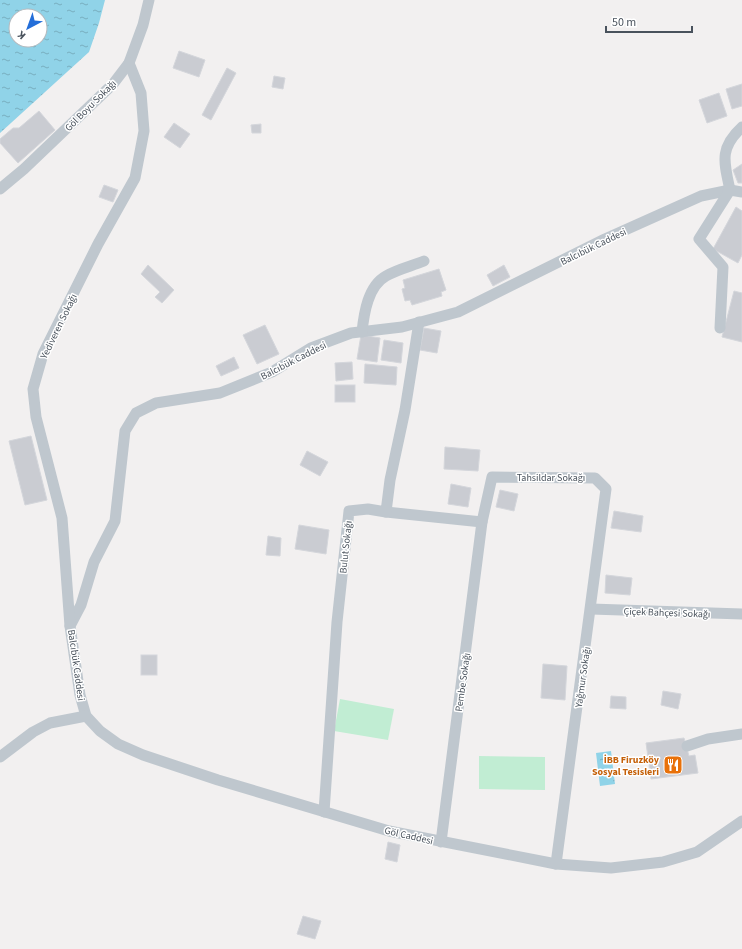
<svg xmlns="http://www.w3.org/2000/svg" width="742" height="949" viewBox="0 0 742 949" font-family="'Source Sans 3',sans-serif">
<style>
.grass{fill:#c1edd3}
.water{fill:url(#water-ripples);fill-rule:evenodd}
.building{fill:#caccd2;stroke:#d4d6db}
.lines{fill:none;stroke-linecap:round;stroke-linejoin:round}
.minor{stroke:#bfc7ce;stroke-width:11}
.labels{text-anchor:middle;stroke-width:3;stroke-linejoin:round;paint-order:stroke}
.street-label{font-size:10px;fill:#49525c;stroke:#fff}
.food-label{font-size:10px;font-weight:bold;fill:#c56008;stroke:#fff;text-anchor:end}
</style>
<defs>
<pattern id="water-ripples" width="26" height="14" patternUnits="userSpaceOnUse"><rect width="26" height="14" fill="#90d3e8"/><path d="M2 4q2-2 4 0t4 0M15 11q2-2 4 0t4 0" fill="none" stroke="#78aebf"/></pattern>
</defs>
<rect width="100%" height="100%" fill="#f2f0f0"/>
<g class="grass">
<polygon points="340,699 394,709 388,740 334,731"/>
<polygon points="479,756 545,757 545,790 479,789"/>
</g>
<g class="water">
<path d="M0,0H105L99,23L89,52L0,133ZM16,16H40V40H16Z"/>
<polygon points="611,751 615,784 600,786 596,753"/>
</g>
<g class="building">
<polygon points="179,51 205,60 199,77 173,68"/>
<polygon points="227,68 236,73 211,120 202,115"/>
<polygon points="274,76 285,78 283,89 272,87"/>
<polygon points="742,84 742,106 732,109 726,89"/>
<polygon points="719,93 727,116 707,123 699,100"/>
<polygon points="39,111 55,130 18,163 0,143 0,139 13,128 19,128"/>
<polygon points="174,123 190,134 180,148 164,137"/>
<polygon points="261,124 261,133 252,133 251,125"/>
<polygon points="742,164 742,183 738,183 733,170"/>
<polygon points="104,185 118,190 113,202 99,197"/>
<polygon points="736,207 742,211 742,255 738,263 713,249"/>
<polygon points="148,265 174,290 162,303 155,297 160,292 141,274"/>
<polygon points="504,265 510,277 493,286 487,275"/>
<polygon points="439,269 446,290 441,292 442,296 412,305 410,300 405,301 402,289 405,288 403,280"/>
<polygon points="734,291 742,293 742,342 722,337"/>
<polygon points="265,325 279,354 257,364 243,335"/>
<polygon points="424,328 441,331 437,353 420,350"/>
<polygon points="361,335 380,338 377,362 357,359"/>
<polygon points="384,340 403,343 401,363 381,360"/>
<polygon points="234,357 239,368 221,376 216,366"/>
<polygon points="352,362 353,379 336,381 335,363"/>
<polygon points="365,364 397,367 396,385 364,383"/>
<rect x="335" y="385" width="20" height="17"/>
<polygon points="31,436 47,500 25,505 9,441"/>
<polygon points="445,447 480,450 478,471 444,469"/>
<polygon points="307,451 328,462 320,476 300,465"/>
<polygon points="451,484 471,488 468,507 448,504"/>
<polygon points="500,490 518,494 514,511 496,507"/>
<polygon points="614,511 643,516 641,532 611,528"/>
<polygon points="299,525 329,530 326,554 295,549"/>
<polygon points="268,536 281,538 280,556 266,555"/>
<polygon points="606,575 632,578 630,595 605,593"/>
<rect x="141" y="655" width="16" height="20"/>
<polygon points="543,664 567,666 565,700 541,698"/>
<polygon points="663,691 681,694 678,709 661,705"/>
<polygon points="611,696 626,697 626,709 610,708"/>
<polygon points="684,738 689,756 695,755 698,773 651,779 646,743"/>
<polygon points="388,842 400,845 397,862 385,859"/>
<polygon points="303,916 321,921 315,939 297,934"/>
</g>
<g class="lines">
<g class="minor">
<polyline points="0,189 24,169 113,84 129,63 143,25 149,0"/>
<polyline points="742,192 730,190 701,196 605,239 458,312 402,327 351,333 311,348 272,372 220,393 156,403 136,413 125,431 115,521 94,562 81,605 70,626 80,695 86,716 100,731 118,744 143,755 218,780 389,831 556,864 611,868 663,862 697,852 742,821"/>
<path d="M720,328L723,267L699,239L730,190C724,162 719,148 742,127"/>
<path d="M362,332C364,313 368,286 386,276C398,269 412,266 424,261"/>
<polyline points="386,512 482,522"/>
<polyline points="591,609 742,614"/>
<polyline points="70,626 62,518 36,417 33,389 43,354 98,244 135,178 144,131 141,93 129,63"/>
<polyline points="687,746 708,739 742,734"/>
<polyline points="0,757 33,732 50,723 86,716"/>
<polyline points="324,812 337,622 349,511 368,509 386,512 390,480 405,410 419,322"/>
<polyline points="441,842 482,522 492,477 595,478 606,489 556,864"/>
</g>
</g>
<defs>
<g id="restaurant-square" transform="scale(1)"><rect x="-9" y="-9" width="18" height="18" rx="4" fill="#e8710a" stroke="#fff"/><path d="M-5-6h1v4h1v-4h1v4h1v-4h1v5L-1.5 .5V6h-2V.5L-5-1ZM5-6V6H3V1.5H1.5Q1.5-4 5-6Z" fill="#fff"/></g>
</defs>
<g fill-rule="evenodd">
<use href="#restaurant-square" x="673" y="765"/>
</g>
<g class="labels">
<g class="street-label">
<text transform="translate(90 105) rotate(-45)" y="4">Göl Boyu Sokağı</text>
<text transform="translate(593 246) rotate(-26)" y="4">Balcıbük Caddesi</text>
<text transform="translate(58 326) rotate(-64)" y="4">Yediveren Sokağı</text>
<text transform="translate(293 360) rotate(-27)" y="4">Balcıbük Caddesi</text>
<text x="551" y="481">Tahsildar Sokağı</text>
<text transform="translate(345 547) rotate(-84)" y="4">Bulut Sokağı</text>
<text transform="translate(667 612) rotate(2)" y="4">Çiçek Bahçesi Sokağı</text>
<text transform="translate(77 665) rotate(82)" y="4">Balcıbük Caddesi</text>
<text transform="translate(582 677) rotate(-82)" y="4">Yağmur Sokağı</text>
<text transform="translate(462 682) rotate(-82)" y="4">Pembe Sokağı</text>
<text transform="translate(409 835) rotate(13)" y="4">Göl Caddesi</text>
</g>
<g class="food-label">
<text x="659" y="763">İBB Firuzköy<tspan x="659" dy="12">Sosyal Tesisleri</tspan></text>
</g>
</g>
<g transform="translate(28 28) rotate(221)"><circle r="19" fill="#ffffff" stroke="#b6babe"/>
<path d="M0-3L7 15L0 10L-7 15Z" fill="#236ed9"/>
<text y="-6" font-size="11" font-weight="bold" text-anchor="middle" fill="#49525c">K</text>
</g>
<path d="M606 26v6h86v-6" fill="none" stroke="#49525c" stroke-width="2"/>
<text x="612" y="26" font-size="12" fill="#49525c" stroke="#ffffff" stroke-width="3" paint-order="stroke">50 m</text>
</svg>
